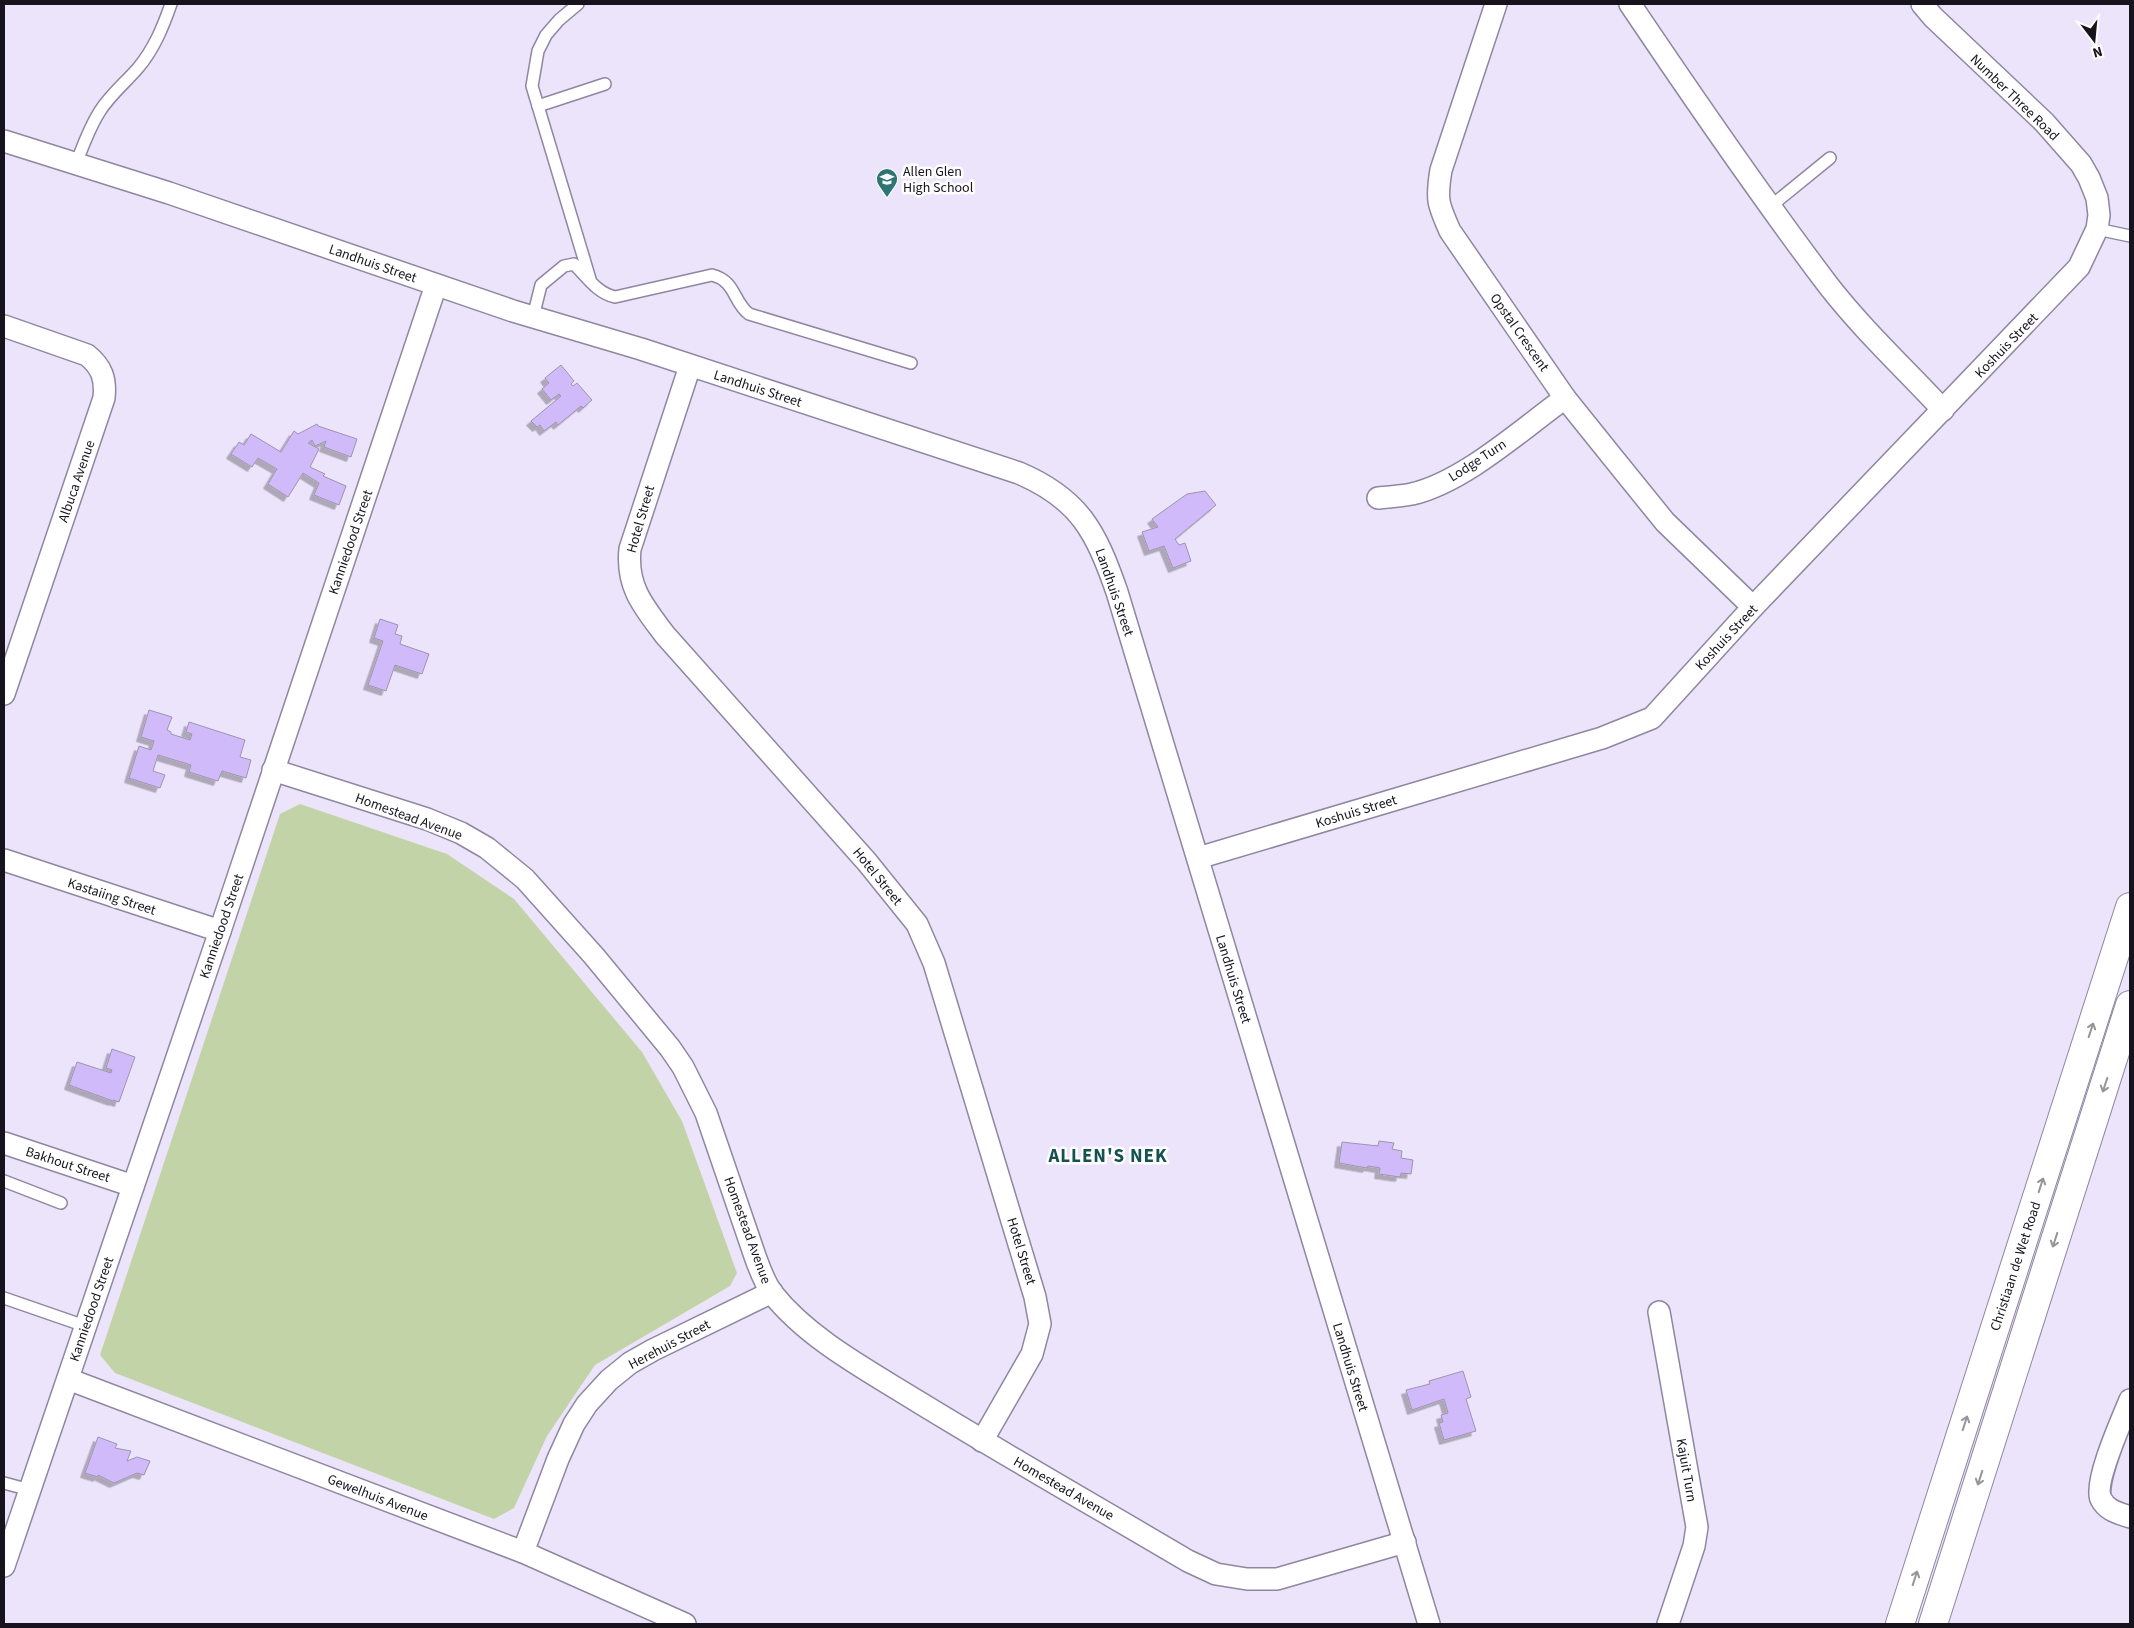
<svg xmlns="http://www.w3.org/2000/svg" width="2134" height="1628" viewBox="0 0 2134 1628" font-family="'Source Sans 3',sans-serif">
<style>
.green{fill:#c2d4a7}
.building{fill:#d0baf9;stroke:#9d94ae;filter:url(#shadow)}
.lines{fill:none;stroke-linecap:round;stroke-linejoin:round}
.service-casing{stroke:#8f86a0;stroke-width:14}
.minor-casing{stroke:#8f86a0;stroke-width:24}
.secondary-casing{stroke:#8f86a0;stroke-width:30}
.service{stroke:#fff;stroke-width:11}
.minor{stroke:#fff;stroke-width:21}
.secondary{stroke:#fff;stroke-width:28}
.oneway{stroke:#969599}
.labels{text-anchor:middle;stroke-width:5;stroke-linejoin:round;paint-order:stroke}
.street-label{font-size:14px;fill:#16131c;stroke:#fff}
.poi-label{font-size:14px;fill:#16131c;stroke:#fff;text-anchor:start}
.district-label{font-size:19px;font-weight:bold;letter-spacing:1px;fill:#14514f;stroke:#fff}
</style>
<defs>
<filter id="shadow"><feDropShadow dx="-4.5" dy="4.5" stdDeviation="0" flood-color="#0004"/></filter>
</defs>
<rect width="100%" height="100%" fill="#ece4fb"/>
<polygon class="green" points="300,804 447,854 514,899 642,1052 682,1121 737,1273 730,1286 595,1365 547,1436 514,1508 494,1519 115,1373 100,1355 280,814"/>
<g class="building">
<polygon points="561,365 574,381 571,384 573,386 577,383 592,400 583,408 581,406 558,425 556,422 544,431 540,425 537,427 531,421 561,396 559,394 551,400 542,389 549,383 545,378"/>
<polygon points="317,424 318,426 357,439 351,457 324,447 326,441 315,446 312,440 308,443 319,449 310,467 325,474 323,476 346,486 339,505 314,495 319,483 303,473 288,497 268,484 277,469 258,458 252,467 231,454 239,442 244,445 251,434 281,452 294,431 298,434"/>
<polygon points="1205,491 1216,505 1175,539 1179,545 1185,543 1191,561 1173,568 1164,546 1149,551 1142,532 1158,527 1152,519 1187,494"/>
<polygon points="380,619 398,625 395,634 402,636 400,644 429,654 422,674 395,665 386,691 368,685 383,641 374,638"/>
<polygon points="149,710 172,717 167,730 171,732 171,734 190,740 192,734 186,732 189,722 245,740 240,757 251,760 246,778 222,771 218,781 189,772 191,765 158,755 153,771 165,775 160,788 129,778 139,746 151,750 154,741 141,737"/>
<polygon points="112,1049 135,1057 119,1102 113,1100 113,1101 69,1085 77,1062 111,1073 112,1070 106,1068"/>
<polygon points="1379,1141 1394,1143 1392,1149 1402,1151 1401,1158 1413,1160 1411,1174 1401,1173 1400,1177 1379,1174 1380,1168 1368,1166 1367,1168 1339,1163 1342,1142 1378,1146"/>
<polygon points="1463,1371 1471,1397 1466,1399 1476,1431 1444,1440 1439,1423 1443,1422 1441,1415 1448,1413 1444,1399 1412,1410 1406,1390 1430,1384 1429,1381"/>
<polygon points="98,1437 117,1444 115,1448 131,1451 127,1461 137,1457 150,1461 144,1475 137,1473 114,1483 98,1475 98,1477 85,1473"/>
</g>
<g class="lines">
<g class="service-casing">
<g id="service">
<polyline points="578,4 559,20 546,35 538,51 532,86 590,279"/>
<polyline points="538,106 605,84"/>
<path d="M76,164C83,146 89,128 100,111C110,95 125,83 138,68C154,49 163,27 171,4"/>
<polyline points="1771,206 1830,158"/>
<polyline points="2097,229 2130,236"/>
<path d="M533,317L541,285L564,266L574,264C587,277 597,293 615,297L712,275C736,281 733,302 749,314L911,363"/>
<polyline points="4,1181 61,1203"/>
<polyline points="4,1298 85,1326"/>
<polyline points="4,1483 30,1490"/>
</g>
</g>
<g class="minor-casing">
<g id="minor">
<path d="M1496,4L1441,170C1436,200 1438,204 1450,231L1565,398L1610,454L1665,522L1753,607"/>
<path d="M1630,4C1694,99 1759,194 1828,285C1863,330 1905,369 1943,410"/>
<path d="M4,141L169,193L513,311L641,349L1019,473C1080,499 1096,532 1117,592L1429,1624"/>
<path d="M4,326L87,355C102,367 106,379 104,398L4,694"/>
<path d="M690,366L630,549C626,587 644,607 665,635L867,862L917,924L934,963L1035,1297L1040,1324L1032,1354L982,1441"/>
<path d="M1378,498C1389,497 1401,496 1412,494C1464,482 1522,429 1565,398"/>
<path d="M273,770L427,819L461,833L487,848L525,879L594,956L670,1048L683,1067L706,1113L756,1259C760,1270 765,1283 772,1293C808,1339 869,1371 917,1401C1007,1456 1098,1508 1188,1561L1216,1574L1247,1579H1277L1405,1542"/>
<polyline points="1198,858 1602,738 1652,718 1753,607 2079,267 2097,229 2099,215 2097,198 2089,178 2081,164 2044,122 1933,17 1922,4"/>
<polyline points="4,860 220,931"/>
<polyline points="4,1143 133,1186"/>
<polyline points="1659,1312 1697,1527 1694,1546 1668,1624"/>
<polyline points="68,1379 523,1552 685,1624"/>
<path d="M2130,1400C2123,1417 2093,1484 2101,1499C2107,1511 2119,1513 2130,1517"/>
<polyline points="523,1552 558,1459 574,1424 587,1404 609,1380 630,1363 653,1350 772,1292"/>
<polyline points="4,1566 220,931 436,285"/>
</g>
</g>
<g class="secondary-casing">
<g id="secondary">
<polyline points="1900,1624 2130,907"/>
<polyline points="1933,1624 2130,1005"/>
</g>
</g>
<use href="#service" class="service"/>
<use href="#minor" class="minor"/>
<use href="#secondary" class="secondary"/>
</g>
<defs><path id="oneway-shaft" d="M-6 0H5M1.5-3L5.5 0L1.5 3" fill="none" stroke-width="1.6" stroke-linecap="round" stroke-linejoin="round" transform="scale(1.25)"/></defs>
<g class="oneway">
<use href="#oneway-shaft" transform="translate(2091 1030) rotate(-72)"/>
<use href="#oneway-shaft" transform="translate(2105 1085) rotate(108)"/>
<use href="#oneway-shaft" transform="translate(2041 1185) rotate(-72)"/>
<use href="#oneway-shaft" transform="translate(2055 1240) rotate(108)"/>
<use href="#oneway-shaft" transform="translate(1965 1423) rotate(-72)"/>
<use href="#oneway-shaft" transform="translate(1980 1478) rotate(108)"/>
<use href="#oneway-shaft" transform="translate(1915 1578) rotate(-72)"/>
</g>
<defs>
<g id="school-pin" transform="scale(1.125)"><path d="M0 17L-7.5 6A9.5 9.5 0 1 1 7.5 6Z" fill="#2d7673" stroke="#fff"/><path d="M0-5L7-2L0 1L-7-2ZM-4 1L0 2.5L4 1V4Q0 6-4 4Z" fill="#fff"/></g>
</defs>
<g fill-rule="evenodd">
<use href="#school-pin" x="887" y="179"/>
</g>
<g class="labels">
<g class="street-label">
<text transform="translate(2015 97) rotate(44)" y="5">Number Three Road</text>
<text transform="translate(373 263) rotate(19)" y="5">Landhuis Street</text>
<text transform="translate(1520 332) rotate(55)" y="5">Opstal Crescent</text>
<text transform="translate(2006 345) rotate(-46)" y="5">Koshuis Street</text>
<text transform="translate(758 388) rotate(18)" y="5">Landhuis Street</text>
<text transform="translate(1477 460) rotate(-33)" y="5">Lodge Turn</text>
<text transform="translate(76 481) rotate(-71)" y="5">Albuca Avenue</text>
<text transform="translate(640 519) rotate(-74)" y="5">Hotel Street</text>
<text transform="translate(350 542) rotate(-71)" y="5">Kanniedood Street</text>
<text transform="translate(1115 592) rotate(71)" y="5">Landhuis Street</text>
<text transform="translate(1726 637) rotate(-47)" y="5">Koshuis Street</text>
<text transform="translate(1356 811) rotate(-17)" y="5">Koshuis Street</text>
<text transform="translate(409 816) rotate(20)" y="5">Homestead Avenue</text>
<text transform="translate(878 876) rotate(51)" y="5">Hotel Street</text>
<text transform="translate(112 896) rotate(18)" y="5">Kastaiing Street</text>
<text transform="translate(221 926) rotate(-71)" y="5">Kanniedood Street</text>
<text transform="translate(1234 979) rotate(73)" y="5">Landhuis Street</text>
<text transform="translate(68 1164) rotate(18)" y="5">Bakhout Street</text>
<text transform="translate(748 1230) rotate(70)" y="5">Homestead Avenue</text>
<text transform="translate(1022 1251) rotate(73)" y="5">Hotel Street</text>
<text transform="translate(2015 1266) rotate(-72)" y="5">Christiaan de Wet Road</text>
<text transform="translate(91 1309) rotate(-71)" y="5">Kanniedood Street</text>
<text transform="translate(669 1344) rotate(-28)" y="5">Herehuis Street</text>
<text transform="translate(1351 1367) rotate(73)" y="5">Landhuis Street</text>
<text transform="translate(1687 1470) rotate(80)" y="5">Kajuit Turn</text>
<text transform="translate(1064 1488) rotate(30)" y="5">Homestead Avenue</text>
<text transform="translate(378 1497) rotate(21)" y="5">Gewelhuis Avenue</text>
</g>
<g class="poi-label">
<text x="903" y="176">Allen Glen<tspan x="903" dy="16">High School</tspan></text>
</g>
<g class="district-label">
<text x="1108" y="1162">ALLEN'S NEK</text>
</g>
</g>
<rect width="2134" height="1628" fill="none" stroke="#16131c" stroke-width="10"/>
<g transform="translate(2094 40) rotate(164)" stroke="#ffffff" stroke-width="4" paint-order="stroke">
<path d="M0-4L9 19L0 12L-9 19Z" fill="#16131c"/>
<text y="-8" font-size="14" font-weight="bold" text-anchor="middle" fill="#16131c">N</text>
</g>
</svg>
